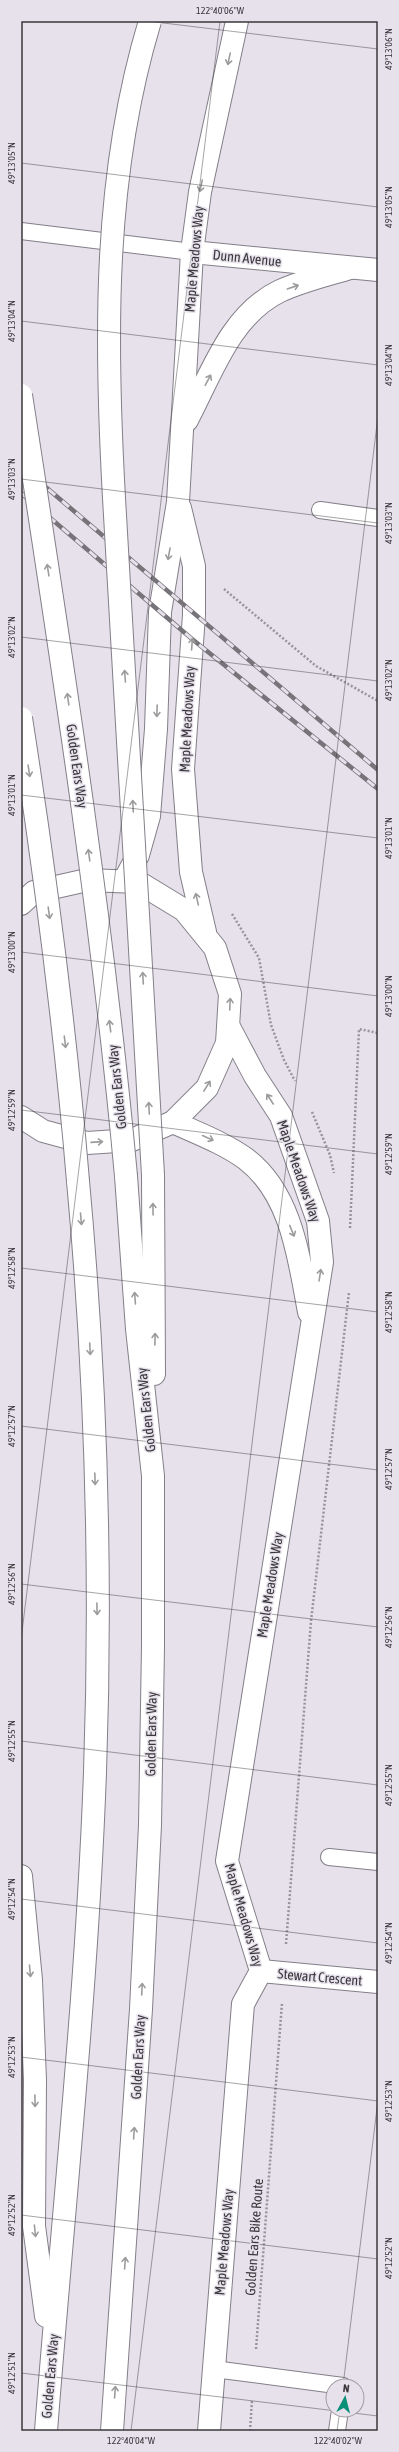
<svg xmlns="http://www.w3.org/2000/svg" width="399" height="2452" viewBox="0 0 399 2452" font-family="'Asap Condensed',sans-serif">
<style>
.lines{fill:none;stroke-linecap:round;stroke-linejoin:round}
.service-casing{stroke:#837f88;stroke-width:18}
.minor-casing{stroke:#837f88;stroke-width:24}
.tertiary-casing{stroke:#837f88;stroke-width:24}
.secondary-casing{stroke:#837f88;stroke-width:24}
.motorway-casing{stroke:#837f88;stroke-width:24}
.path{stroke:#97949b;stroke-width:2.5;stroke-dasharray:2 2;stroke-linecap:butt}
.service{stroke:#fff;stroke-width:16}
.minor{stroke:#fff;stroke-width:22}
.tertiary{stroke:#fff;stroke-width:22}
.secondary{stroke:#fff;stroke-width:22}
.motorway{stroke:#fff;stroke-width:22}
.rail-casing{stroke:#767379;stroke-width:4.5}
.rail{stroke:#e6e1eb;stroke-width:3;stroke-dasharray:9;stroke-linecap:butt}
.motorway-bridge-casing{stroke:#837f88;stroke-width:24;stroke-linecap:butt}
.motorway-bridge{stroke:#fff;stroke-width:22}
.oneway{stroke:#9c9c9e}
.ticks{fill:none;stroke:#3a383c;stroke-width:1;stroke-opacity:0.45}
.labels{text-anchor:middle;stroke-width:3;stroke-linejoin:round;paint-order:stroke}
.street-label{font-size:14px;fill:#3a383c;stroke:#e6e1eb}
.neatline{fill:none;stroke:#3a383c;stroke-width:1.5}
.ticks-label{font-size:10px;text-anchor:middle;fill:#3a383c}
</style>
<rect width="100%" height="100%" fill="#e6e1eb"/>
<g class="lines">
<g class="service-casing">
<g id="service">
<polyline points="21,231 192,252"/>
<polyline points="320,510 378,518"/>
<polyline points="329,1857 378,1862"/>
<polyline points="214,2369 343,2386"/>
<polyline points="337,2431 340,2410"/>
</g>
</g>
<g class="minor-casing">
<g id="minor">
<path d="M173,1122C197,1133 224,1143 246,1159C292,1194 299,1259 309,1312"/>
<polyline points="261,1971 378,1982"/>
<polyline points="209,2431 243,2004 261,1971 227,1861 322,1262 318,1221 281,1116 255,1076 229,1027"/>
</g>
</g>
<g class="tertiary-casing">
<polyline id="tertiary" points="192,252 378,270"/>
</g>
<g class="secondary-casing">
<g id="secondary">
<path d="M187,420C211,375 230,315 280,291C302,281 327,275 350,268"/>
<polyline points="180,508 194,566 194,615 183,769 191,872 205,932"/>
<polyline points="124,881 138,855 149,816 156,729 160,612 178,502 192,252 200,192 237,21"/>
<polyline points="21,904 34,892 87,880 138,882 184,910 215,948 230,994 227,1043 207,1088 173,1122 132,1140 87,1143 43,1131 21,1117"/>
</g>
</g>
<g class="motorway-casing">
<g id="motorway">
<polyline points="153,1175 154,1374"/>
<polyline points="21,1876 31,1980 35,2080 34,2226 46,2316"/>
<path d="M46,2431C63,2212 87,1992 95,1772C102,1575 96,1377 78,1181"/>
<polyline points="112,2431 141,2009 150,1825 153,1646 153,1476 137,1329 126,1176"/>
</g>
</g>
<g class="path">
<polyline points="224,589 316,666 378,701"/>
<polyline points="232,914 259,958 271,1025 284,1060 295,1081"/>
<polyline points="312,1112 330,1155 334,1173"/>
<polyline points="350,1228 359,1029 378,1033"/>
<polyline points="286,1944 311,1621 349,1292"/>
<polyline points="256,2349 282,2003"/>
<polyline points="250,2431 252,2400"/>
</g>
<use href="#service" class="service"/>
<use href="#minor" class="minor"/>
<use href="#tertiary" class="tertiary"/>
<use href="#secondary" class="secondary"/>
<use href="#motorway" class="motorway"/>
<g class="rail-casing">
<g id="rail">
<polyline points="21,466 378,770"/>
<polyline points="21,493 192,639 378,789"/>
</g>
</g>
<use href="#rail" class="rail"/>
<g class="motorway-bridge-casing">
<g id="motorway-bridge">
<path d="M150,21C103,176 105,337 114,498L153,1175"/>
<path d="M21,395C61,655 102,915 126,1176"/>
<path d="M21,718C45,872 65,1026 78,1181"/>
</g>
</g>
<use href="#motorway-bridge" class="motorway-bridge"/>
</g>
<defs><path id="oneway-shaft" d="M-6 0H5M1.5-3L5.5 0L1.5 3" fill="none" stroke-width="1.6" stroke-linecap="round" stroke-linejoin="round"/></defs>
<g class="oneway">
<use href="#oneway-shaft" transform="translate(229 59) rotate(102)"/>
<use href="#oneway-shaft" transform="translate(201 186) rotate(102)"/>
<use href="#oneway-shaft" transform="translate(293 287) rotate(-19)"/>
<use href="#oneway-shaft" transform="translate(208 380) rotate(-62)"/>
<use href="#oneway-shaft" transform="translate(169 554) rotate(100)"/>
<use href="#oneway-shaft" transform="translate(48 570) rotate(-99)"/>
<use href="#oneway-shaft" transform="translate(192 644) rotate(-86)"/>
<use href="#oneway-shaft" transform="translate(125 676) rotate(-94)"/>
<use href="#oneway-shaft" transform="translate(68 699) rotate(-98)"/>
<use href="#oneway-shaft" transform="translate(157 711) rotate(92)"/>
<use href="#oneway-shaft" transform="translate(29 771) rotate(81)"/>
<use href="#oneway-shaft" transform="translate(133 806) rotate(-93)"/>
<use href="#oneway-shaft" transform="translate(89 855) rotate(-98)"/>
<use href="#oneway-shaft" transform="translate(197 899) rotate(-103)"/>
<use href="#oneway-shaft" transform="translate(49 913) rotate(82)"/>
<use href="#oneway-shaft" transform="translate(143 978) rotate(-93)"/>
<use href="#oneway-shaft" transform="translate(230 1004) rotate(-87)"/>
<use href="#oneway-shaft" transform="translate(110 1026) rotate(-97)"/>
<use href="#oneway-shaft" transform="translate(65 1042) rotate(83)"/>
<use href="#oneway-shaft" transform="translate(207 1086) rotate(-58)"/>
<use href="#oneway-shaft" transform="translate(270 1099) rotate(-123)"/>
<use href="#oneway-shaft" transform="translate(149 1108) rotate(-93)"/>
<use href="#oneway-shaft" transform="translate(208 1138) rotate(25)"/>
<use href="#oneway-shaft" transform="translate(97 1142) rotate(-4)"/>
<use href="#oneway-shaft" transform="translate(153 1209) rotate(-91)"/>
<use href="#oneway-shaft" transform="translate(81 1219) rotate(85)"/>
<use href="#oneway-shaft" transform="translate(292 1231) rotate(68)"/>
<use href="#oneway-shaft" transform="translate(320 1275) rotate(-81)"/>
<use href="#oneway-shaft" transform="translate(135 1298) rotate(-94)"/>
<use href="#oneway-shaft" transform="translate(155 1339) rotate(-89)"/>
<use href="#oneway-shaft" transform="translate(90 1349) rotate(87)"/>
<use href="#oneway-shaft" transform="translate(95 1479) rotate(88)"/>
<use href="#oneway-shaft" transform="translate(97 1609) rotate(89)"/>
<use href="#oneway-shaft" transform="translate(30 1971) rotate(85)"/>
<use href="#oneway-shaft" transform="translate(142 1989) rotate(-87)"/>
<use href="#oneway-shaft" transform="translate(35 2101) rotate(89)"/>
<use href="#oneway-shaft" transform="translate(134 2133) rotate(-86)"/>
<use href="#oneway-shaft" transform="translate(35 2231) rotate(84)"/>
<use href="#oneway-shaft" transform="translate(125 2263) rotate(-86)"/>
<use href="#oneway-shaft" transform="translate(115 2392) rotate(-86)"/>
</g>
<path class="ticks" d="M147,21L378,49M21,163L378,207M21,321L378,365M21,479L378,523M21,637L378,681M21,795L378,838M21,952L378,996M21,1110L378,1154M21,1268L378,1312M21,1426L378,1470M21,1584L378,1627M21,1640L220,21M21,1741L378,1785M21,1899L378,1943M21,2057L378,2101M21,2215L378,2259M21,2373L378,2416M343,2386L378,2100M131,2431L378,416M337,2431L340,2410"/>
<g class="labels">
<g class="street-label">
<text transform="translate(247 258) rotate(6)" y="5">Dunn Avenue</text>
<text transform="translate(194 259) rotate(-85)" y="5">Maple Meadows Way</text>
<text transform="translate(187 719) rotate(-87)" y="5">Maple Meadows Way</text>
<text transform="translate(77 766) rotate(82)" y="5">Golden Ears Way</text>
<text transform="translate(117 1087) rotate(-96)" y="5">Golden Ears Way</text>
<text transform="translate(299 1171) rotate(71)" y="5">Maple Meadows Way</text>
<text transform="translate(146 1410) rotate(-96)" y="5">Golden Ears Way</text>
<text transform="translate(270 1585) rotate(-81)" y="5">Maple Meadows Way</text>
<text transform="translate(151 1734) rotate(-89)" y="5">Golden Ears Way</text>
<text transform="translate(244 1915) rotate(74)" y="5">Maple Meadows Way</text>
<text transform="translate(320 1977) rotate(5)" y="5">Stewart Crescent</text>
<text transform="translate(138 2057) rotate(-87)" y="5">Golden Ears Way</text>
<text transform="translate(254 2237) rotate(-86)" y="5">Golden Ears Bike Route</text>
<text transform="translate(224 2242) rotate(-85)" y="5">Maple Meadows Way</text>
<text transform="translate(50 2376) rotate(-85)" y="5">Golden Ears Way</text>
</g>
</g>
<rect width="399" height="2452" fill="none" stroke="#e6e1eb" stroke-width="44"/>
<g transform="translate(345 2398) rotate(7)"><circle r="19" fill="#e6e1eb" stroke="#a19da5"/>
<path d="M0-3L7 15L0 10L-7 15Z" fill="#088f77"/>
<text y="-6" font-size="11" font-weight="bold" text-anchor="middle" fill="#3a383c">N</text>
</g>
<rect x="22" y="22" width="355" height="2408" class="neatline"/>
<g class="ticks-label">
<text x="220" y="14">122°40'06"W</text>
<text transform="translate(388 49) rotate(-90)" y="4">49°13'06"N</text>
<text transform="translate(11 163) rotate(-90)" y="4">49°13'05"N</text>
<text transform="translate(388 207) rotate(-90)" y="4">49°13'05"N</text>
<text transform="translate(11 321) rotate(-90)" y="4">49°13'04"N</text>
<text transform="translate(388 365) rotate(-90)" y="4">49°13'04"N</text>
<text transform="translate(11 479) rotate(-90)" y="4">49°13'03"N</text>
<text transform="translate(388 523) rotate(-90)" y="4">49°13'03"N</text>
<text transform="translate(11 637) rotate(-90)" y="4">49°13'02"N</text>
<text transform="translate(388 680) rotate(-90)" y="4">49°13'02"N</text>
<text transform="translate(11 795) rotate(-90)" y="4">49°13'01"N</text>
<text transform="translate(388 838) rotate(-90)" y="4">49°13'01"N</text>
<text transform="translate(11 952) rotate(-90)" y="4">49°13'00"N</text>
<text transform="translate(388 996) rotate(-90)" y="4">49°13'00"N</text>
<text transform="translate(11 1110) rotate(-90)" y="4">49°12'59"N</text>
<text transform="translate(388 1154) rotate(-90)" y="4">49°12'59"N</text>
<text transform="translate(11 1268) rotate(-90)" y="4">49°12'58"N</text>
<text transform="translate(388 1312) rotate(-90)" y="4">49°12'58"N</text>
<text transform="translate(11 1426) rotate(-90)" y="4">49°12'57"N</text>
<text transform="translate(388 1469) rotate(-90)" y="4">49°12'57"N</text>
<text transform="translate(11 1584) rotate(-90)" y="4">49°12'56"N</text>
<text transform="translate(388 1627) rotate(-90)" y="4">49°12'56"N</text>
<text transform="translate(11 1741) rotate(-90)" y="4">49°12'55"N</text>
<text transform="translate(388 1785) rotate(-90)" y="4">49°12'55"N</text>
<text transform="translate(11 1899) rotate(-90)" y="4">49°12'54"N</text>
<text transform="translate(388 1943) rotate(-90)" y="4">49°12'54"N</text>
<text transform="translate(11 2057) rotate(-90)" y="4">49°12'53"N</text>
<text transform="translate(388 2101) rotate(-90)" y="4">49°12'53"N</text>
<text transform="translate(11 2215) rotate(-90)" y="4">49°12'52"N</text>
<text transform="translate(388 2258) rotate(-90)" y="4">49°12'52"N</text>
<text transform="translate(11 2373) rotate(-90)" y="4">49°12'51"N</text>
<text x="131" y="2444">122°40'04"W</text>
<text x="338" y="2444">122°40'02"W</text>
</g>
</svg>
